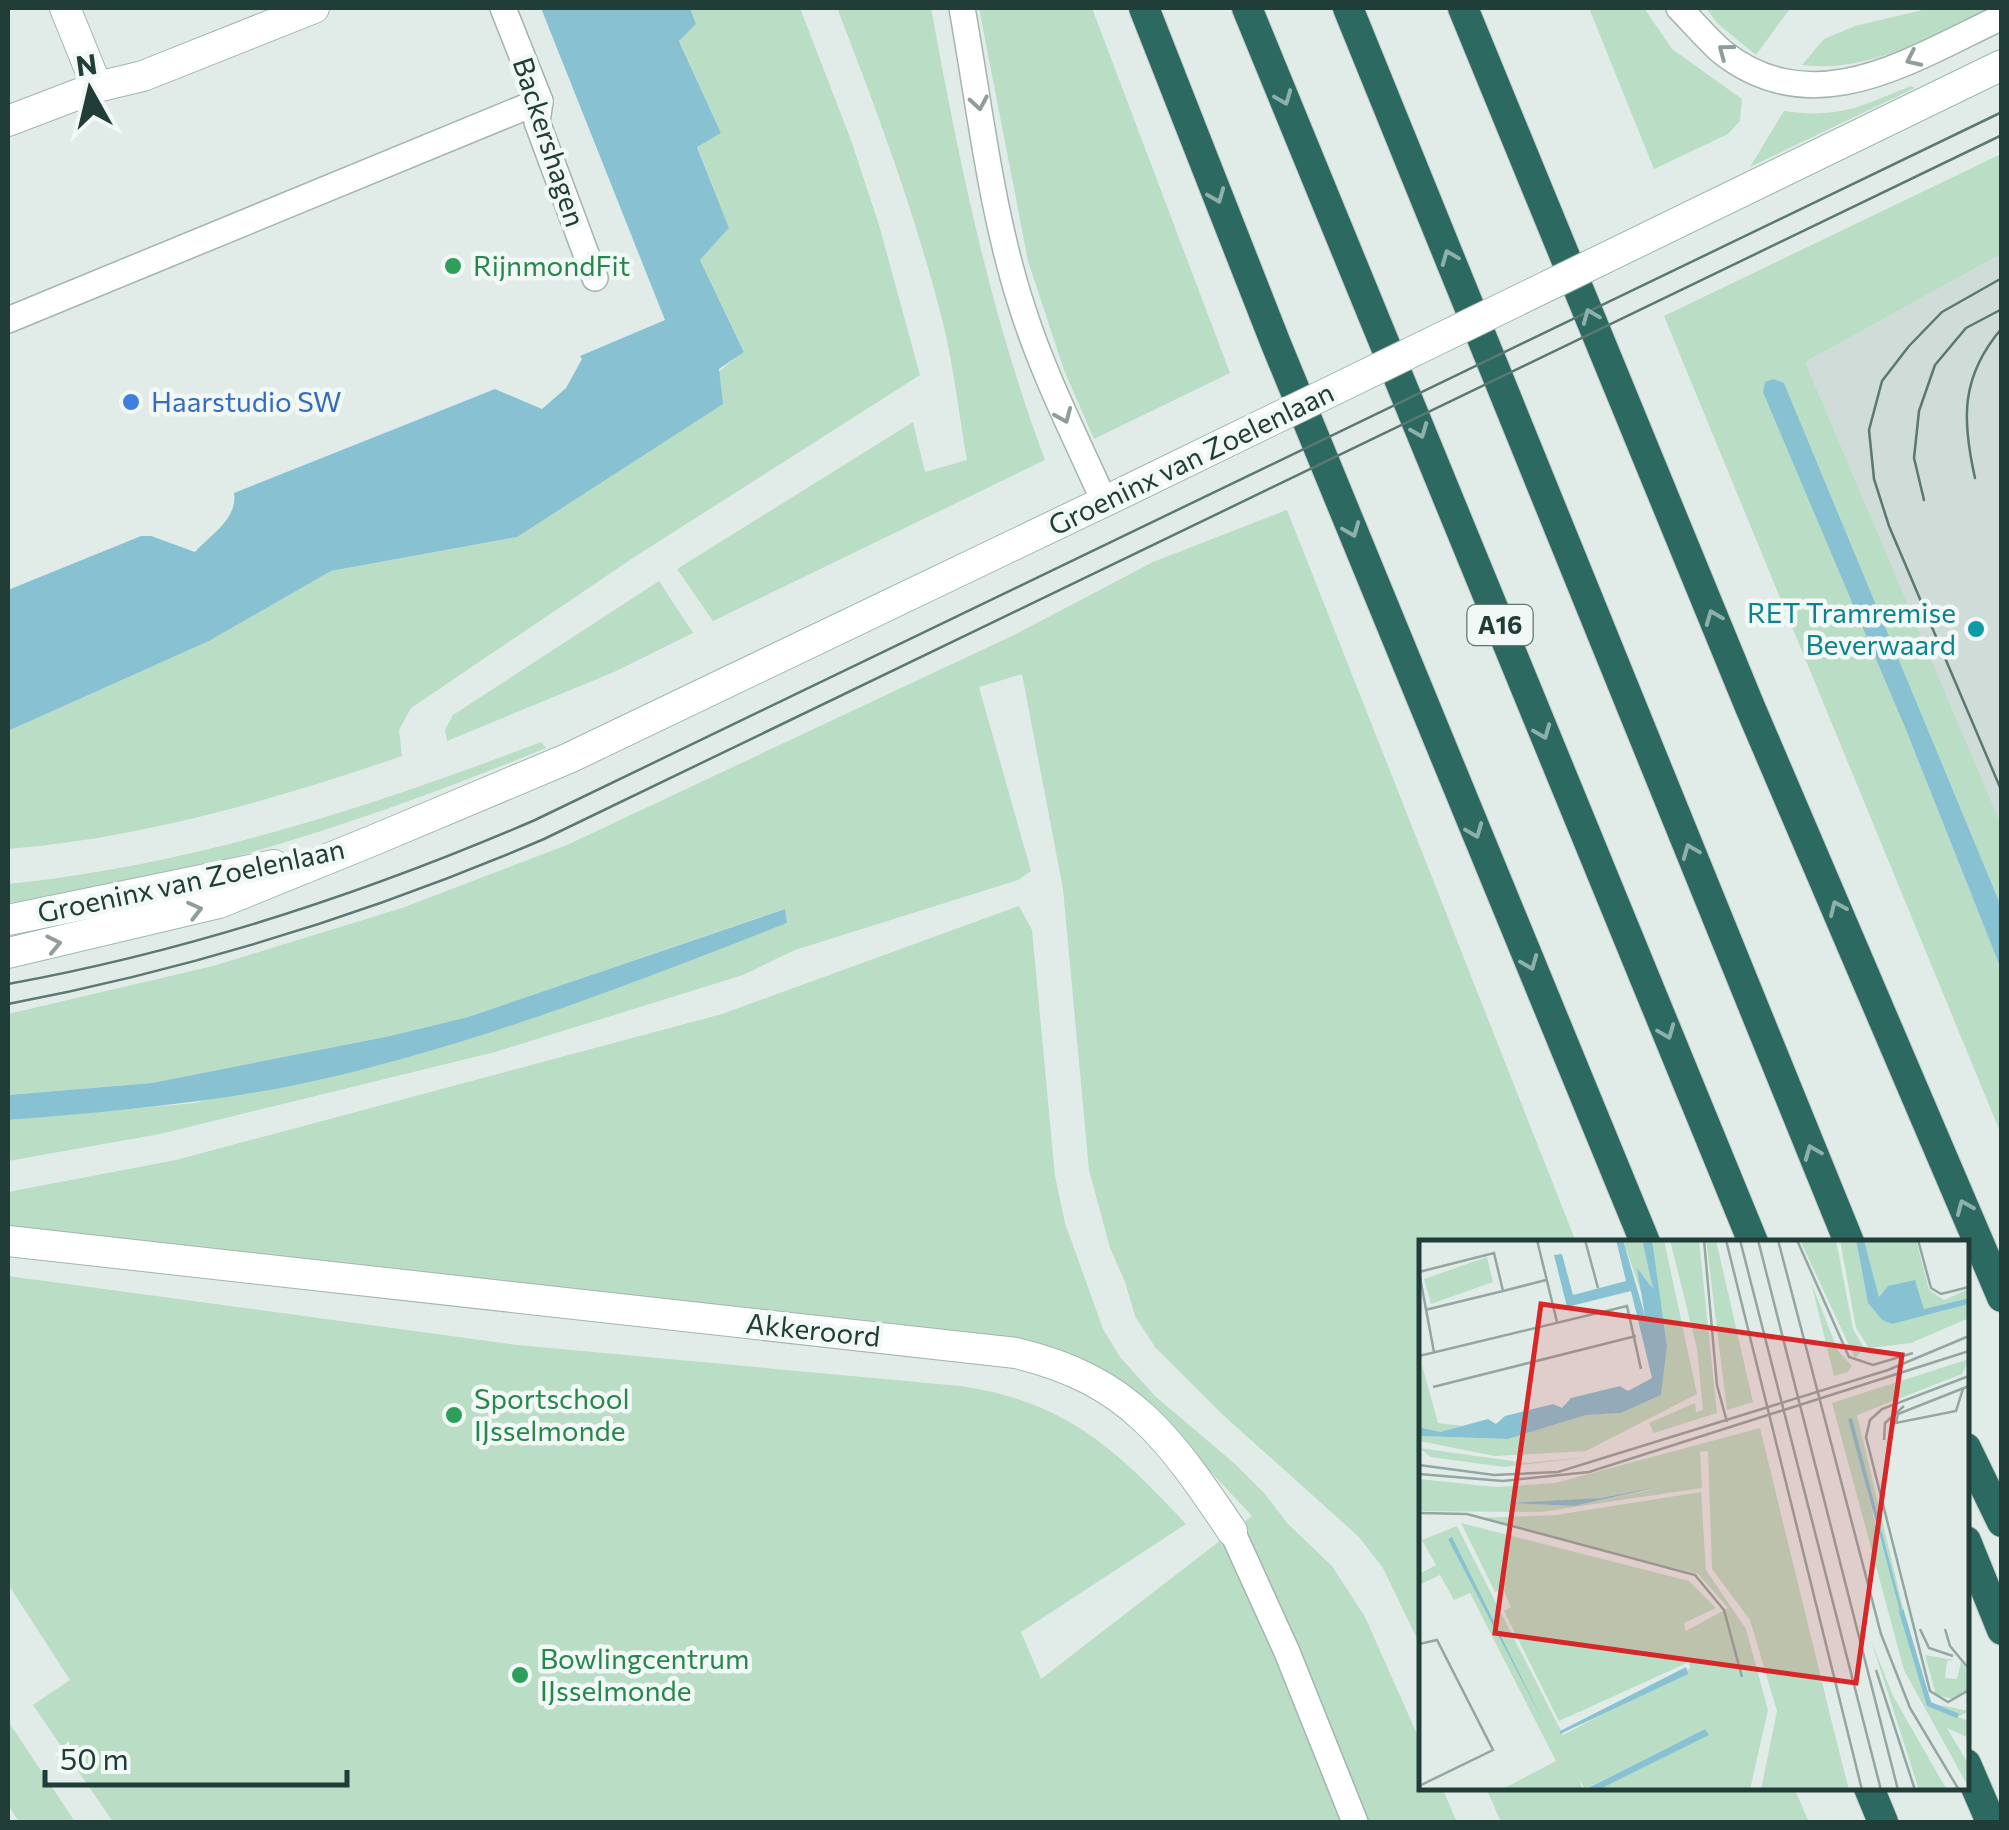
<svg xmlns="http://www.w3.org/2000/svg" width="2009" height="1830" viewBox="0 0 2009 1830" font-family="Commissioner,sans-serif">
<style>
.built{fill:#cfdcd7}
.green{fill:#b9ddc5}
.water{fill:#88c2d2}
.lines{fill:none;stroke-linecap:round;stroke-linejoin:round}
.lane-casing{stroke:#a4b4af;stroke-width:28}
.street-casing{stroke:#a4b4af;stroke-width:32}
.secondary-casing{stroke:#9fb8b1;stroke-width:32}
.highway-casing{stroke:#c1c9c7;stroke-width:32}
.lane{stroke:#fff;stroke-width:25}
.street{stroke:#fff;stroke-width:30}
.secondary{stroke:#fff;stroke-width:30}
.highway{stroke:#2c6961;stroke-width:30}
.tram{stroke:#5b7872;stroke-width:2.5}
.secondary-bridge-casing{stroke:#9fb8b1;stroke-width:32;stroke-linecap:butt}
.secondary-bridge{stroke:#fff;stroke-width:30}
.oneway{stroke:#909e9b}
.oneway2{stroke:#8eb0ab}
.leisure-dot{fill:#2e9e5b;stroke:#f1f8f5;stroke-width:4}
.shop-dot{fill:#3f7fe0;stroke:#f1f8f5;stroke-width:4}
.culture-dot{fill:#0f9aa8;stroke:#f1f8f5;stroke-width:4}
.labels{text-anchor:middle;stroke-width:9;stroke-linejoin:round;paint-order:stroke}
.shield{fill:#f1f8f5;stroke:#5f7570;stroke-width:2.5}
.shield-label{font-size:25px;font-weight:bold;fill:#213d37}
.street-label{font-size:28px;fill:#213d37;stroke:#f1f8f5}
.leisure-label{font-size:28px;fill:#27864d;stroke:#f1f8f5;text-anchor:start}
.shop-label{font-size:28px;fill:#366cbe;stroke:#f1f8f5;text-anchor:start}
.culture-label{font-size:28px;fill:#0d838f;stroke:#f1f8f5;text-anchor:end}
.inset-river{fill:none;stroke:#88c2d2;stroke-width:5}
.inset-road{fill:none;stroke:#94a6a1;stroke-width:2.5}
.view{fill:#d62828;fill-opacity:0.15;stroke:#d62828;stroke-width:5}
.inset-edge{fill:none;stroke:#213d37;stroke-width:5}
</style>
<rect width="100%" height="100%" fill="#e1ece8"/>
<polygon class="built" points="2001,254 2001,829 1805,362"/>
<g class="green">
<path d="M690,8H800L851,140L879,225L920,375L636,556L411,708L399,730L402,756C274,800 142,838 8,849V731L209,641L331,571L517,537L744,351L700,260L729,228L697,146L721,133L679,40L696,24Z"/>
<path d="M837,8H931C960,165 989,310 1045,460L713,621L677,569L913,422L925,472L967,460C959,415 954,368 943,323C916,215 877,111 837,8Z"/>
<polygon points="979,8 1092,8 1230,373 1094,439 1064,370 1028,261"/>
<polygon points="1589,8 1644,8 1672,49 1742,99 1740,121 1728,134 1654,169"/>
<polygon points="1706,8 1789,8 1789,10 1756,55 1718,24"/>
<path d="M1931,8H1996C1935,34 1869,74 1802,65L1824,39L1855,26Z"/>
<path d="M1911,86L1915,88L1750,167L1784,111C1841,119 1860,106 1911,86Z"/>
<polygon points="2001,154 2001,254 1805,362 2001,825 2001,906 1784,383 1774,379 1904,725 2001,969 2001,1134 1664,316"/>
<polygon points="1287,510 1576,1242 1422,1242 1421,1647 1383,1568 1359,1537 1222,1414 1155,1347 1135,1316 1125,1282 1110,1248 1089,1170 1063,889 1022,674 979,687 1031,871 1018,880 795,950 743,975 495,1052 160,1134 8,1161 8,1120 195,1103 787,923 784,909 468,1017 390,1036 152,1083 8,1095 8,1014 213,966 402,908 567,845 1016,634 1153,562"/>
<polygon points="659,581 693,633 614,672 447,741 445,730 453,715"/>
<path d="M541,742L546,748C415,802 283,848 144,880C99,891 53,896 8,903V884C193,865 368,808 541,742Z"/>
<path d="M1019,906L1032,930L1055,1176L1065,1223L1103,1329L1120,1357L1155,1396L1235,1464L1265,1494L1287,1523L1332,1566L1365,1617L1421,1743L1422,1788H1442L1457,1822H113L33,1705L70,1680L8,1584V1276L517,1345L960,1386C1065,1401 1116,1449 1186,1524L1021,1632L1041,1679L1252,1516L1176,1435L1097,1372L8,1244V1192L176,1160L722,1014Z"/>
<polygon points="8,1721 75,1822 19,1822 8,1805"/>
<polygon points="1486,1788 1794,1788 1809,1822 1501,1822"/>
</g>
<g class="water">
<path d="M541,8H690L696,24L679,41L721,133L697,147L729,228L700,260L744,352L719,369L723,404L517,537L331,571L209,641L8,731V590L141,536H151L195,552C210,535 238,519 234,493L495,389L542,409L566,388L582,359L580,356L665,320Z"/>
<polygon points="1774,379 1784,383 2001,906 2001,969 1904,725 1763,392 1765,382"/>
<path d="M785,909L787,923C638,981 489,1040 332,1077C225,1102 117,1111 8,1120V1095L152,1083L390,1036L468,1017Z"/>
</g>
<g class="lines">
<g class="lane-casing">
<g id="lane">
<polyline points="503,8 540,101 537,122 595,278"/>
<path d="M962,8C980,108 991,213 1023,310C1044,376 1076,438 1104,501"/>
<path d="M1679,8C1693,22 1707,39 1722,52C1815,125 1912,59 2002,17"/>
<polyline points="8,320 540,101"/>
<polyline points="1232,1531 1287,1652 1355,1822"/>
</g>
</g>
<g class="street-casing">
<g id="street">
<polyline points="65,8 97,87"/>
<polyline points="8,121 97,87 143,76 314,8"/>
<path d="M8,1241L1016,1353C1130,1380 1170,1439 1232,1531"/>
</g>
</g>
<g class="secondary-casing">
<g id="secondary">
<polyline points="1753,186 2002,65"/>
<polyline points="8,920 274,865"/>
<polyline points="8,953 219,903 374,840 569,758 1120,494"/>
</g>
</g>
<g class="highway-casing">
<g id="highway">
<polyline points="1144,8 1276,344 1645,1242"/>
<polyline points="1247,8 1753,1242"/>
<polyline points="1348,8 1849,1242"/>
<polyline points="1463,8 1750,707 2002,1297"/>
<polyline points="1966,1448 2002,1522"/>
<polyline points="1966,1541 2002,1630"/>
<polyline points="1966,1764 1991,1822"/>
<polyline points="1869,1788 1883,1822"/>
</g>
</g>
<use href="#lane" class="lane"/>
<use href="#street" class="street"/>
<use href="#secondary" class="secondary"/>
<use href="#highway" class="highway"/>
<g class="tram">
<polyline points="2002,278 1942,312 1909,346 1882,381 1869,430 1874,479 1889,526 2002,792"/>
<path d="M1975,478C1962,420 1960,377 2002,328"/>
<polyline points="1924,500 1914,458 1919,411 1935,365 1966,328 2002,309"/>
<path d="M8,984C189,951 366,893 535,820L2002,112"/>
<path d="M8,1004C192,969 371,913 544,839L2002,135"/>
</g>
<g class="secondary-bridge-casing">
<polyline id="secondary-bridge" points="1120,494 1753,186"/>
</g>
<use href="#secondary-bridge" class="secondary-bridge"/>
</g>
<defs><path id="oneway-chevron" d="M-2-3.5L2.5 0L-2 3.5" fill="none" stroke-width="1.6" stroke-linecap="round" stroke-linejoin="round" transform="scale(2.5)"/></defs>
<g class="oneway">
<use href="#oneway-chevron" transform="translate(1725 51) rotate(-143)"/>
<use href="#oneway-chevron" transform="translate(1913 59) rotate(155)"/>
<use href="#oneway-chevron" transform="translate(979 103) rotate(80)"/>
<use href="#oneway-chevron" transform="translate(1064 416) rotate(67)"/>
<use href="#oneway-chevron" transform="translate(195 910) rotate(-14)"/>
<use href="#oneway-chevron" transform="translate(54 944) rotate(-12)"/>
</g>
<g class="oneway2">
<use href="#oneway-chevron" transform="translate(1284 98) rotate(68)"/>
<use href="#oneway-chevron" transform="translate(1217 196) rotate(68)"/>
<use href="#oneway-chevron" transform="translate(1449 257) rotate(-112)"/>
<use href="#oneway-chevron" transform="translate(1590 316) rotate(-112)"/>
<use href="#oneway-chevron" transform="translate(1420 431) rotate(68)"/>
<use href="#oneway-chevron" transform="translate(1352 530) rotate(68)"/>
<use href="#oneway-chevron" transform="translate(1713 617) rotate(-112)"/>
<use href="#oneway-chevron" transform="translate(1543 732) rotate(68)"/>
<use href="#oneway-chevron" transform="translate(1475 831) rotate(68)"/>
<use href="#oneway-chevron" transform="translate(1690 851) rotate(-112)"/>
<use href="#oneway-chevron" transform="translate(1837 908) rotate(-114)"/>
<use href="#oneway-chevron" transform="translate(1530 963) rotate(68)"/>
<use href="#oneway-chevron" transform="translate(1667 1032) rotate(68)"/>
<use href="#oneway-chevron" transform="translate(1812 1152) rotate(-112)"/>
<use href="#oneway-chevron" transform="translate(1964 1207) rotate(-113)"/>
</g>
<g class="leisure-dot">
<circle cx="453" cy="266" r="10"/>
<circle cx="454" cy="1415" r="10"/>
<circle cx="520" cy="1675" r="10"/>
</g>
<circle class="shop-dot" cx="131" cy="402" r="10"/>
<circle class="culture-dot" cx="1976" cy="629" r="10"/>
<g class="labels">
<rect class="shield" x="1467.5" y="605" width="65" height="40" rx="8"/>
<g class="shield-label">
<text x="1500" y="634">A16</text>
</g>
<g class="street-label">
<text transform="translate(549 142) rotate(72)" y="10">Backershagen</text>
<text transform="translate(1191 459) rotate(-26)" y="10">Groeninx van Zoelenlaan</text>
<text transform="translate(191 881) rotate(-12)" y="10">Groeninx van Zoelenlaan</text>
<text transform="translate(813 1330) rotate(6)" y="10">Akkeroord</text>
</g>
<g class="leisure-label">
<text x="473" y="276">RijnmondFit</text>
<text x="474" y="1409">Sportschool<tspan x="474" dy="32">IJsselmonde</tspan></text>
<text x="540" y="1669">Bowlingcentrum<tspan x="540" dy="32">IJsselmonde</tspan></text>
</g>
<g class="shop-label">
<text x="151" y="412">Haarstudio SW</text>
</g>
<g class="culture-label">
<text x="1956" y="623">RET Tramremise<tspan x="1956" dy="32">Beverwaard</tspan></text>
</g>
</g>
<g transform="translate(1419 1240)">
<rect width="550" height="550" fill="#e1ece8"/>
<path d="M204,0H228L234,49L229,51L218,29L230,75ZM232,0H245L278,154L167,211L76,216L0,201V196L89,199L167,175L202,173L242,155L248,105ZM251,0H280L298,173L235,193L230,183L276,163L277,172L284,170L278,109ZM287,0H297L334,162L308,170ZM381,0H417L434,89L445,108L436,118ZM421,0H437L449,63L463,80L473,84L550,64V78L492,103L450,108L437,88ZM445,0H497L510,50L525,60L550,49V58L505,69L497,43L460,57ZM68,17L74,42L12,64L5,39ZM392,42L419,111L433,126L429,132L415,136ZM550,119L543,134L438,175L503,447L511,463L550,471L539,477L550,481V498L528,488L550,525V548L485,430L413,163ZM431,177L483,369L482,370L456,283ZM3,125L19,183L44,186L21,192L0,187ZM341,188L414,487L430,550H342L358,471L331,380L293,329L289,211L281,212L283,248L122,272L0,271V239L76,247L136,243ZM240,248L155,266L89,263L166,260ZM0,208L107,223L179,216L85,227L12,217ZM282,252L287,330L327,389L349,470L331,550H179L289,495L286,489L166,549L160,539L164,550H82L137,521L51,353L35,360L21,335L0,345V334L17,325L3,300L38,286L144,495L271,428L270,422L140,481L85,371L92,367L84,349L76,352L42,283L270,341L297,368L265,383L267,391L309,368L279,334L58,278L137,275ZM452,400L474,456L528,550H500ZM506,415L535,420L528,421L526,438L538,439L542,422L550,433L548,452L534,459L517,455Z" fill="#b9ddc5" fill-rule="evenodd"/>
<path d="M197,0H204L226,76L218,28L234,49L224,3L233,0L248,106L242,155L202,173L167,175L89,199L0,196V187L21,192L69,179L77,184L86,176L134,164L143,168L152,158L201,146L209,151L233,138L212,51L148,67L135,15L143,14L154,55L207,41ZM437,0H445L460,57L469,46L496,40L505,69L550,58V64L473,84L463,80L449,63ZM433,178L483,369L481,371L429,179ZM240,247L155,266L89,263L181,258ZM33,297L124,481L29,299ZM267,427L269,434L141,494V491ZM286,489L290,495L179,550H165Z" fill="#88c2d2"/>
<path class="inset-river" d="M482,370L510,464L539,476"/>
<path class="inset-road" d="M118,0L138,82M166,0L179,48M285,0L298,145L308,182M307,0L443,550M321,0L462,550M339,0L479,550M359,0L462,394L491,468L540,550M378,0L430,117L454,125L494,113M499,0L512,48L522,54L550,47M6,70L84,51M15,112L0,32L75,13L84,51L127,40M0,116L208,66L222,129M550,136L463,169L451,180L447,197L511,451L529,462L550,450M14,147L217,96M544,149L537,171L477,183L479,174L550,146M465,200L466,183L485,166M0,225L75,235L139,232L469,130L550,96M0,234L84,241L170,232L550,111M0,273L48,274L276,335L305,370L323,437M501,389L510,408L534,416M526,389L531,406L550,429M0,404L18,400L74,510L0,546M457,430L496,550"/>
<path class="view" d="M122,64L483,115L437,443L76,393Z"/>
<rect width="550" height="550" class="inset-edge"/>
</g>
<rect width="2009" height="1830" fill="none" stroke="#213d37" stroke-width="20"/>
<g transform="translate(90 90) rotate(352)" stroke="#f1f8f5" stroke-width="8" paint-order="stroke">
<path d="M0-8L18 38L0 25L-18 38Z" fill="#213d37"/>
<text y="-15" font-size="28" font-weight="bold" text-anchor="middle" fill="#213d37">N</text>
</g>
<path d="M45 1770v15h302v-15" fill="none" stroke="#213d37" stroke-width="5"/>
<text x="60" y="1770" font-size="30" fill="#213d37" stroke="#f1f8f5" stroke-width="8" paint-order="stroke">50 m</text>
</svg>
